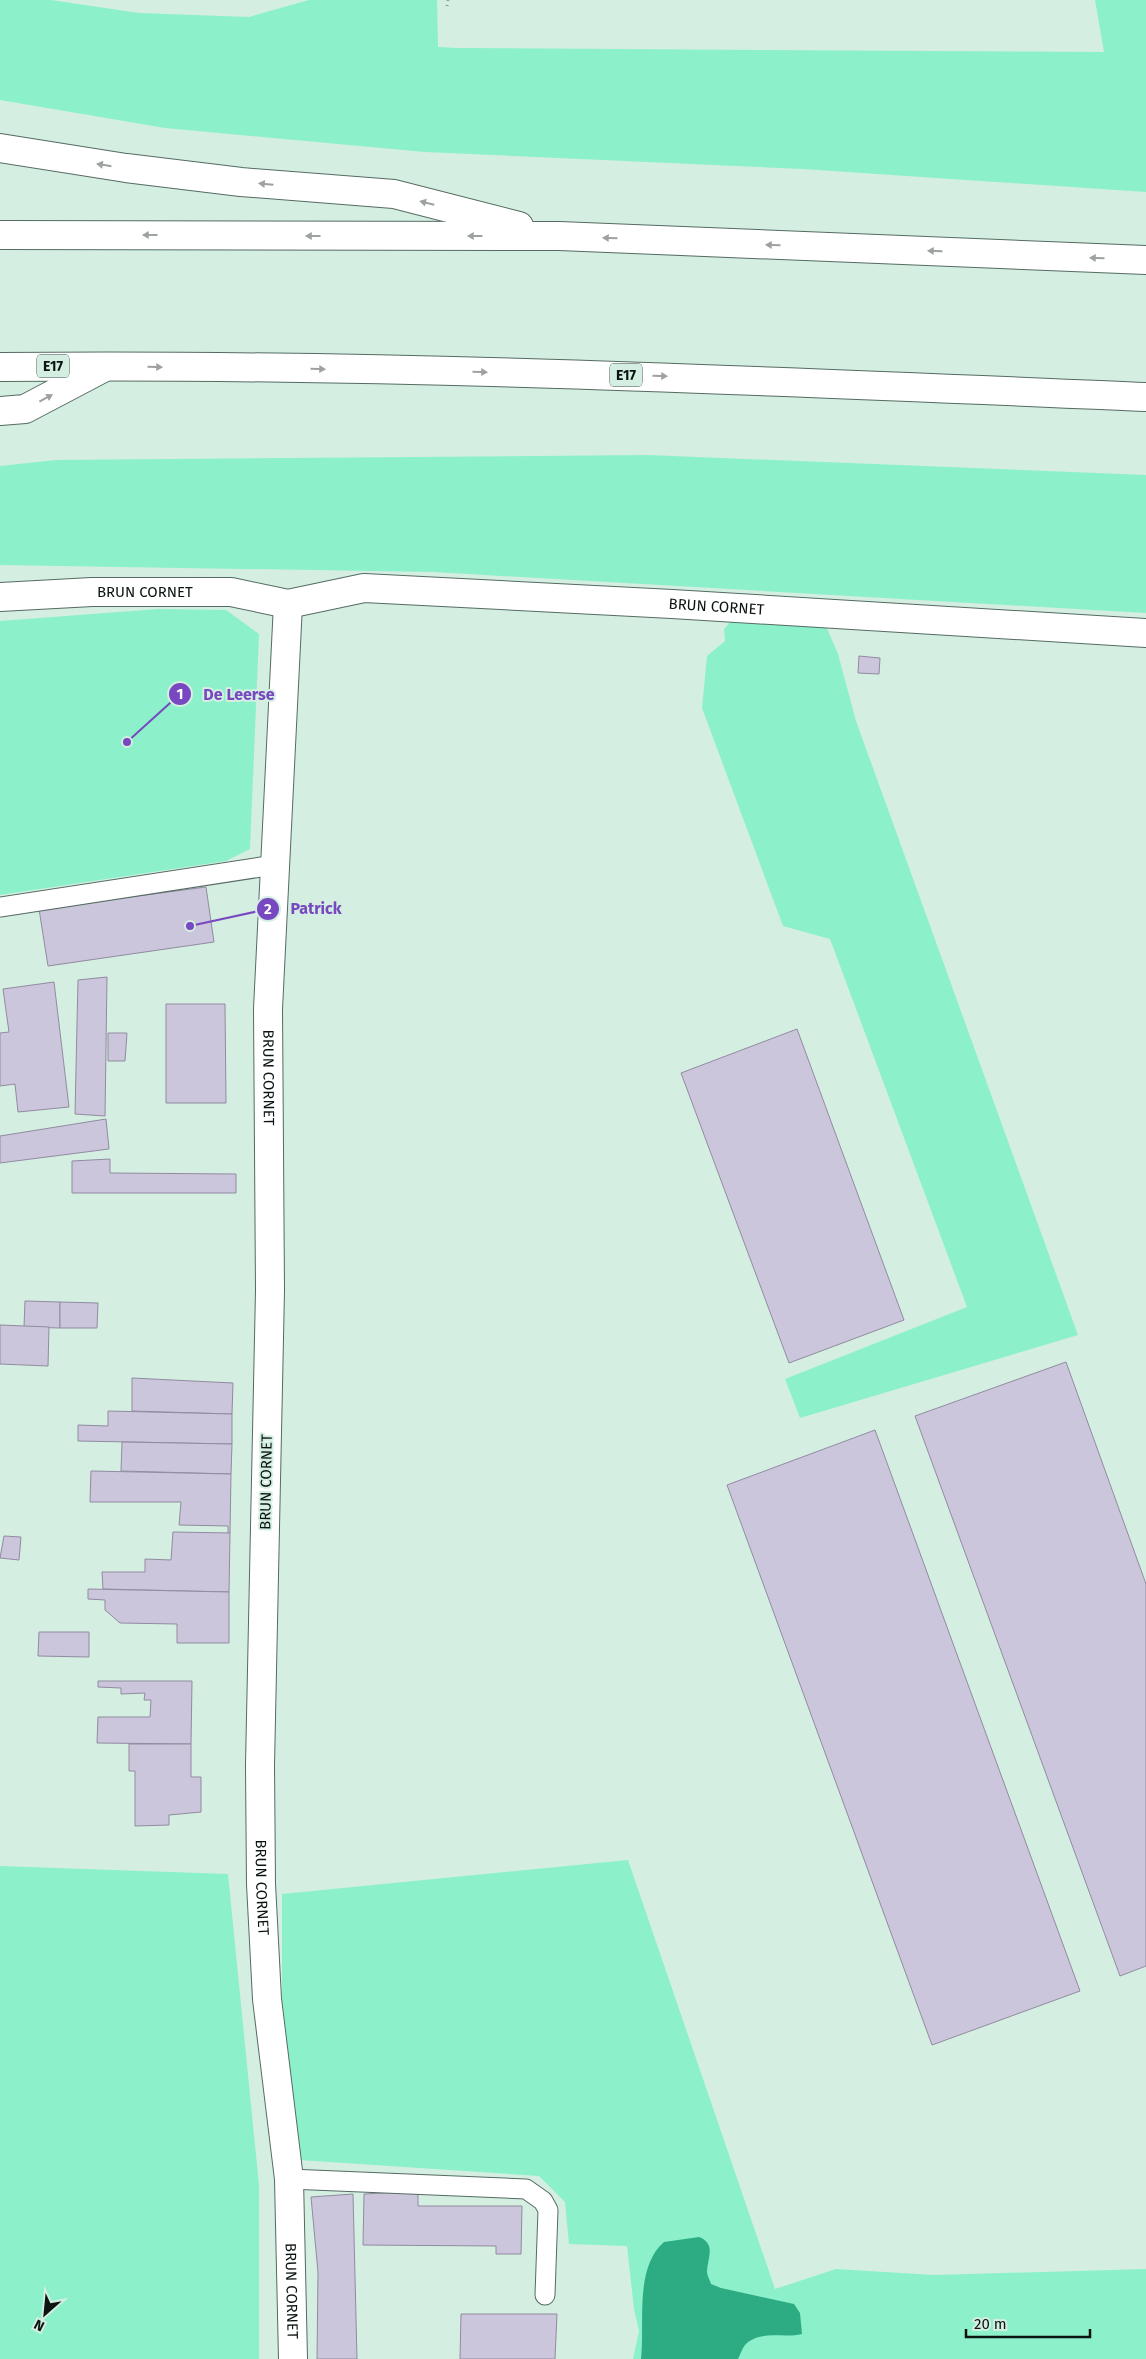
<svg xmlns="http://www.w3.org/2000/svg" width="1146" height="2359" viewBox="0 0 1146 2359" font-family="'Fira Sans',sans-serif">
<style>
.green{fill:#8cf1ca}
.water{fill:#2dac84}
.building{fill:#ccc6dc;stroke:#918ba0}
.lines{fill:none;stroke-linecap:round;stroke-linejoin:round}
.lane-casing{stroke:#556b62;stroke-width:21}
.street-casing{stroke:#556b62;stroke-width:30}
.highway-casing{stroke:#556b62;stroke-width:30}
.path{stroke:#8b9e95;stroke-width:3;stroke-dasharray:1 4;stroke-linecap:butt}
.lane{stroke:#fff;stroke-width:19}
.street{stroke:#fff;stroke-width:28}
.highway{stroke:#fff;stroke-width:28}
.oneway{fill:#9da19f}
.labels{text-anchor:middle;stroke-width:4;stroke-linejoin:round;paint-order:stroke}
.shield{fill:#d4eee2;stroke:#47554f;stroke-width:1}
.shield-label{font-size:14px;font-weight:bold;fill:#0b1410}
.street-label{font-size:15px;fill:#0b1410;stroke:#d4eee2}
.leader{fill:none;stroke:#7748c0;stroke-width:2}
.callout-dot{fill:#7748c0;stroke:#d4eee2;stroke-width:2}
.mark-label{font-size:15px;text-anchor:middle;font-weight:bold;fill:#fff}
.callout-label{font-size:16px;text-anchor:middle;font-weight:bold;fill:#7748c0;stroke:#d4eee2;stroke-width:4;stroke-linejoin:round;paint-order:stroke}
</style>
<rect width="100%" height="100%" fill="#d4eee2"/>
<g class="green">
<polygon points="0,0 51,0 139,13 249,17 309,0 437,0 438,47 457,48 1104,52 1095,0 1146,0 1146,192 803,169 425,152 165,128 0,100"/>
<polygon points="648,455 1146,475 1146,613 434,572 0,565 0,466 56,460"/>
<polygon points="158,609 226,610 259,634 250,849 226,861 0,895 0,621"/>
<polygon points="731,621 826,626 838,654 856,721 1078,1335 800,1418 785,1379 967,1307 830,939 783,926 702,708 707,656 725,641 724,629"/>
<polygon points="628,1860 775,2289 836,2269 934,2275 1146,2269 1146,2359 633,2359 639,2331 634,2309 627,2246 569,2244 565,2202 539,2176 299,2160 282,2004 282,1894"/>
<polygon points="0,1866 228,1874 259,2185 259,2359 0,2359"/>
</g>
<path class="water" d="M699,2237C717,2244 707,2259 707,2272C707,2276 710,2280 711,2284L721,2288L794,2304L800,2313L802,2334C783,2339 760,2329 745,2345C742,2349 740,2355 738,2359H641C645,2323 634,2268 664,2242Z"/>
<g class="building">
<polygon points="859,656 880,658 879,674 858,673"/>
<polygon points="206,887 214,942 48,966 39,909"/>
<polygon points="107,977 105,1116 75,1114 78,980"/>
<polygon points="54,982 69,1107 18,1112 15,1084 0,1086 0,1033 9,1032 3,989"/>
<polygon points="166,1004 225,1004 226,1103 166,1103"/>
<polygon points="797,1029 904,1320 789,1363 681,1073"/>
<polygon points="108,1033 127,1033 125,1061 108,1061"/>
<polygon points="106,1119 109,1149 0,1163 0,1136"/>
<polygon points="110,1159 110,1173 236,1174 236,1193 72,1193 72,1161"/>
<polygon points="25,1301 60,1302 60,1328 24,1327"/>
<polygon points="60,1302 98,1303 97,1328 60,1328"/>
<polygon points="0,1325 49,1327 48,1366 0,1364"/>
<polygon points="1066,1362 1146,1584 1146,1966 1120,1976 915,1416"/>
<polygon points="132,1378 233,1383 232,1414 132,1411"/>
<polygon points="108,1411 232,1414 232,1444 78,1441 78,1425 108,1426"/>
<polygon points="875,1430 1080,1991 932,2045 727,1485"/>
<polygon points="122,1442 232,1444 231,1474 121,1471"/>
<polygon points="91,1471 231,1474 230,1533 228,1533 228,1526 179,1525 181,1502 90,1502"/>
<polygon points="173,1532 230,1533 229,1592 103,1589 102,1572 145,1572 145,1559 171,1560"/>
<polygon points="4,1536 21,1537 19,1560 0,1558"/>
<polygon points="88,1589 229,1592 229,1643 177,1643 177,1624 120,1623 105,1610 105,1600 88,1599"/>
<polygon points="39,1632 89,1632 89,1657 38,1656"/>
<polygon points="98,1681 192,1681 191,1744 97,1743 98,1717 150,1717 151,1700 144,1700 145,1693 121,1694 121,1688 98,1687"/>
<polygon points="129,1744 191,1744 191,1777 201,1777 201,1812 169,1815 169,1825 135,1826 135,1771 129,1771"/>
<polygon points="418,2191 418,2206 522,2206 521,2254 496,2254 496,2246 363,2245 364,2194"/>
<polygon points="353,2194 357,2359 317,2359 318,2272 311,2197"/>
<polygon points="461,2314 557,2314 555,2359 460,2359"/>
</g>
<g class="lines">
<g class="lane-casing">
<g id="lane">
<polyline points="0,907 274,865"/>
<polyline points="289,2179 526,2189 543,2201 548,2210 545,2295"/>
</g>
</g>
<g class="street-casing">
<g id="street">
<path id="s1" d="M0,597L92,592H231L288,604L364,588L672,604L1146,633"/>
<path id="s2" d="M288,604L268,1009L270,1290L260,1765L261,1884L267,1999L289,2179L293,2359"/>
</g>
</g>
<g class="highway-casing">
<g id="highway">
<polyline points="0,148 126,168 241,182 394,194 519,226"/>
<polyline points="0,235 559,236 1146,260"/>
<path d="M0,367C382,363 764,381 1146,397"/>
<polyline points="0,411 25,409 103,368"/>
</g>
</g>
<polyline class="path" points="447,6 448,0"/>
<use href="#lane" class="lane"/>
<use href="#street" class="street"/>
<use href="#highway" class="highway"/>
</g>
<defs><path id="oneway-solid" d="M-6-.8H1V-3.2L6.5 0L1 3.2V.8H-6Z" transform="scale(1.25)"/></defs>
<g class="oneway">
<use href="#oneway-solid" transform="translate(104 165) rotate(-171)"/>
<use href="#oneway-solid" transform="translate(266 184) rotate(-175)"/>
<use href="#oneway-solid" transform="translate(427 203) rotate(-166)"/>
<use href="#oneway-solid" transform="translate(150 235) rotate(-180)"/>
<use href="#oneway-solid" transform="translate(313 236) rotate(-180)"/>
<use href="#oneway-solid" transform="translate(475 236) rotate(-180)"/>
<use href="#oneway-solid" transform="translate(610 238) rotate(-178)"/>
<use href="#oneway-solid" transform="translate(773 245) rotate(-178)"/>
<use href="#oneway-solid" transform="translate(935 251) rotate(-178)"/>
<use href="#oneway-solid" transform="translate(1097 258) rotate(-178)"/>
<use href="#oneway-solid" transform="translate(155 367) rotate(1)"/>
<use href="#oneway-solid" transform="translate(318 369) rotate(1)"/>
<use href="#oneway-solid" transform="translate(480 372) rotate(1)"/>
<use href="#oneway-solid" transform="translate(660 376) rotate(2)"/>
<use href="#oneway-solid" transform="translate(46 398) rotate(-28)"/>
</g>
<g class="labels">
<g class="shield">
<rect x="37" y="354.5" width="32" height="23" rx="4"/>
<rect x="610" y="363.5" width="32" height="23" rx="4"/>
</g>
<g class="shield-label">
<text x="53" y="371">E17</text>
<text x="626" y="380">E17</text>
</g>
<g class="street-label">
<text dy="5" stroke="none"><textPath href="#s1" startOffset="145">BRUN CORNET</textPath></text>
<text dy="5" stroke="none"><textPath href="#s1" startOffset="720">BRUN CORNET</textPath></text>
<text dy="5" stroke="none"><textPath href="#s2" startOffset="474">BRUN CORNET</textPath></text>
<text transform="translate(266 1482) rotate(-89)" y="5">BRUN CORNET</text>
<text dy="5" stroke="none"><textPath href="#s2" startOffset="1284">BRUN CORNET</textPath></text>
<text dy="5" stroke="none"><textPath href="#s2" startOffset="1689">BRUN CORNET</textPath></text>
</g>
</g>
<path class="leader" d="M127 742L180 694M190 926L268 909"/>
<g class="callout-dot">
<circle cx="127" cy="742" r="5"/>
<circle cx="190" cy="926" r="5"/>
<circle cx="180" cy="694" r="12"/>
<circle cx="268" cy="909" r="12"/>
</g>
<g class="mark-label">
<text x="180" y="699">1</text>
<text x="268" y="914">2</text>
</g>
<g class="callout-label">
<text x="239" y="700">De Leerse</text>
<text x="316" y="914">Patrick</text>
</g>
<g transform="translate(45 2314) rotate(207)" stroke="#d4eee2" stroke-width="4" paint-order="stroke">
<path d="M0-4L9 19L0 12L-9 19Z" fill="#0b1410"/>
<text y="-8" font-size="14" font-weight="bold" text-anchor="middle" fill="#0b1410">N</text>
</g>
<path d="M966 2329v8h124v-8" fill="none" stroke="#0b1410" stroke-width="2.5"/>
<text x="974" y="2329" font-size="15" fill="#0b1410" stroke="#d4eee2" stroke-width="4" paint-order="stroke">20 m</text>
</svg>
